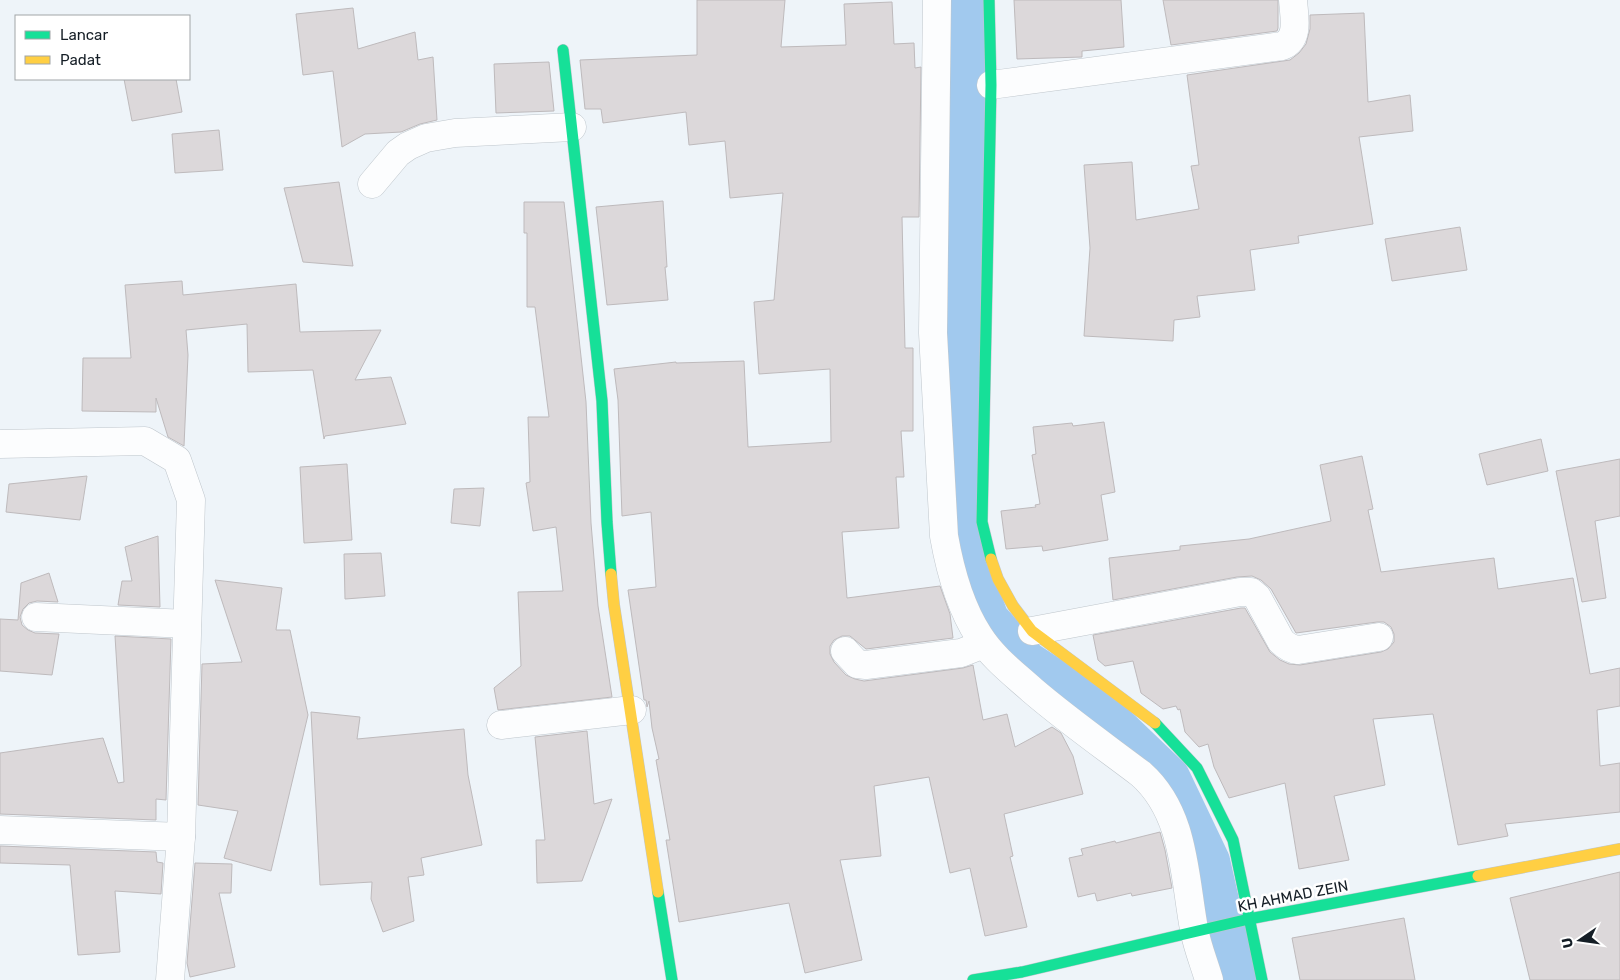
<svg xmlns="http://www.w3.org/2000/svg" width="1620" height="980" viewBox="0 0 1620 980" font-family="Rubik,sans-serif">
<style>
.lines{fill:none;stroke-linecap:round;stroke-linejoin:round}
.canal{stroke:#a1c9ee;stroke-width:40}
.building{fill:#dcd8da;stroke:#bebabc}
.street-casing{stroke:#bfc6cc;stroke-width:29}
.fast-casing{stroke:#bfc6cc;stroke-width:12}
.slow-casing{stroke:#bfc6cc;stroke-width:12}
.street{stroke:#fcfdfe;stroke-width:28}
.fast{stroke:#16e098;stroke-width:11}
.slow{stroke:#ffcf43;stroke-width:11}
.labels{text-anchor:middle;stroke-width:5;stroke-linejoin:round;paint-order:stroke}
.street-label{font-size:15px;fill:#151e26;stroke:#fff}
</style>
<rect width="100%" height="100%" fill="#eef4f9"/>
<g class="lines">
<polyline class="canal" points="966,0 964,552 989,619 1027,661 1097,707 1170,777 1210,861 1237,980"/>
</g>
<g class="building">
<polygon points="697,0 785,0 781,47 846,45 844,4 892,2 894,44 914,43 915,68 921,67 919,217 902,217 905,348 913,348 913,431 901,431 904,477 896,477 899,528 842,532 847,598 940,586 950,614 953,638 866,649 850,636 842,636 834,640 830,646 830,654 834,662 846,675 855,679 864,681 963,668 973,665 983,720 1007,714 1015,747 1052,727 1061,733 1073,756 1083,794 1004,814 1013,856 1010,857 1027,927 985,936 970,868 950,873 929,777 874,786 881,856 840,860 862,960 805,973 789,903 679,922 666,840 670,840 656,760 659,759 652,728 649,701 647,707 646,700 644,700 628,590 656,587 651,512 622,516 618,400 614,369 676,362 676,363 744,361 748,447 831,442 830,369 759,374 754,302 774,300 783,193 730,198 725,141 689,145 686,112 603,123 601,109 585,109 580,60 697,55"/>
<polygon points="1014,0 1121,0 1124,47 1082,51 1082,57 1017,59"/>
<polygon points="1163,0 1278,0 1278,28 1277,31 1171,45"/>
<polygon points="353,8 358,49 415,32 418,60 433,57 437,120 420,124 401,132 365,134 342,147 333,71 303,75 296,14"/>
<polygon points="1364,13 1368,102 1410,95 1413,131 1359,137 1373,224 1298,236 1299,243 1250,250 1255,290 1197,296 1200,317 1174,320 1173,341 1084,336 1090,248 1084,165 1132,162 1136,220 1199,209 1191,166 1199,165 1187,75 1290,60 1299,53 1306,44 1310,29 1310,15"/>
<polygon points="549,62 554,111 496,113 494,64"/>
<polygon points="124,79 176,79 182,112 132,121"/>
<polygon points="219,130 223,170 175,173 172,134"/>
<polygon points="339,182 353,266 303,262 284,188"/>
<polygon points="663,201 667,267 665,267 668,300 607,305 596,207"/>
<polygon points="524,202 564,202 586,402 591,523 598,606 612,697 498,710 494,688 521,666 518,592 563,591 556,527 533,531 526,483 530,482 528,417 549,417 535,307 527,307 527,233 524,233"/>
<polygon points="1460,227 1467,270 1392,281 1385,239"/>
<polygon points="182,281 183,295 296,284 300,332 381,330 355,380 391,377 406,424 325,436 324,439 313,370 248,372 247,324 186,330 188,355 184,446 168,437 156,398 156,412 82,411 83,358 131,358 125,285"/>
<polygon points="1104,422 1115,492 1101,495 1108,540 1043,551 1042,546 1006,549 1001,511 1036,507 1035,505 1040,504 1032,455 1036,454 1033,427 1072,423 1073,426"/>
<polygon points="1541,439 1548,471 1487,485 1479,454"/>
<polygon points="1362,456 1373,509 1368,510 1381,572 1494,558 1498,589 1573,578 1590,674 1620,668 1620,706 1597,710 1600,766 1620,763 1620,812 1505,824 1508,836 1458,845 1433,714 1373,719 1385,785 1334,796 1349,860 1299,869 1285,783 1229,798 1214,767 1208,744 1199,747 1185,732 1180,709 1178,710 1176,706 1163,709 1141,693 1133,661 1105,666 1098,660 1093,635 1241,608 1245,608 1270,652 1280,660 1289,664 1300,665 1381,652 1388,649 1394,642 1394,634 1391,627 1384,622 1377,622 1296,633 1271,589 1261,580 1252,576 1237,577 1113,600 1109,558 1180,550 1180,546 1249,539 1331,521 1320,465"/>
<polygon points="1620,459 1620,516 1595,521 1606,598 1582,602 1556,471"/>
<polygon points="347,464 352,540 304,543 300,467"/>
<polygon points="87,476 80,520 6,512 9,484"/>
<polygon points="484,488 480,526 451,523 454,489"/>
<polygon points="158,536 160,607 118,605 122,581 132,581 125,547"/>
<polygon points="381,553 385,596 345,599 344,554"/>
<polygon points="49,573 58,602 37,601 29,603 23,609 20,617 22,625 28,630 35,633 59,634 52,675 0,671 0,619 18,620 21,583"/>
<polygon points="215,580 282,588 276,630 290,630 308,715 271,871 224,858 238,811 198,805 202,664 242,662"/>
<polygon points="115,636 171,639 166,800 156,799 156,820 0,814 0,753 103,738 118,783 124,782"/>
<polygon points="311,712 360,717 357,739 464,729 468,775 482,845 421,858 424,875 408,877 414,921 383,932 371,899 372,882 320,885"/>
<polygon points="587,731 594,804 612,799 582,881 537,883 536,840 545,840 535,737"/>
<polygon points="1160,832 1165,850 1172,888 1132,896 1131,893 1097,901 1095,893 1078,897 1069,858 1083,855 1081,849 1115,841 1116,843"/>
<polygon points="0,846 156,852 157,862 163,863 161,894 115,891 120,952 78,955 70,865 0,863"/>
<polygon points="195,863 232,864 231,893 219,893 235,967 190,977 187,963"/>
<polygon points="1620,872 1620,980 1530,980 1510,898"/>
<polygon points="1404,918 1415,980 1300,980 1292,938"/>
</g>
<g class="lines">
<g class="street-casing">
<g id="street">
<path d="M937,0L933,333L944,536C950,570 960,607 979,636C993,658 1013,673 1032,690C1067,720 1104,746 1141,774C1185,813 1184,875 1194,929C1197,946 1204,963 1209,980"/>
<path d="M991,85L1282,46C1300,39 1294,16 1293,0"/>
<polyline points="372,184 398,153 408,146 426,138 455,133 572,127"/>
<polyline points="0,444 145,441 177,460 191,500 181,837 170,980"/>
<polyline points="36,617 187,624"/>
<path d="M1032,631L1240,592H1251L1257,597L1281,641C1286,646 1290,649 1298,650L1379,637"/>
<polyline points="845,651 857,664 866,665 961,653 984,644"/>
<polyline points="501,725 632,710"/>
<polyline points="0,830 181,837"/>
</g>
</g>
<g class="fast-casing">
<g id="fast">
<polyline points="989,0 991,85 982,522 991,559"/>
<polyline points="563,50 602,401 607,522 611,574"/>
<polyline points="1155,723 1197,768 1233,840 1262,980"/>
<polyline points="658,892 672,980"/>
<polyline points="973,980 1022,972 1249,919 1478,876"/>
</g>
</g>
<g class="slow-casing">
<g id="slow">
<polyline points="991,559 998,579 1013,606 1032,631 1155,723"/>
<polyline points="611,574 614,605 658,892"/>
<polyline points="1478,876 1620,849"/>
</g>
</g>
<use href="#street" class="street"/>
<use href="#fast" class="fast"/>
<use href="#slow" class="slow"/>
</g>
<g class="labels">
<g class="street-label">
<text transform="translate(1293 896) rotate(-11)" y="5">KH AHMAD ZEIN</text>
</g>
</g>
<rect x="15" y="15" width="175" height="65" fill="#ffffff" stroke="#a1a5a8"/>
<rect x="25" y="31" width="25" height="8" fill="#16e098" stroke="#a1a5a8"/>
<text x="60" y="40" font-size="15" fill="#151e26">Lancar</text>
<rect x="25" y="56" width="25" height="8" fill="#ffcf43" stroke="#a1a5a8"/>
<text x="60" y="65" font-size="15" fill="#151e26">Padat</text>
<g transform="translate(1580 940) rotate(257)" stroke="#ffffff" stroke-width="4" paint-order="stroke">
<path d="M0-4L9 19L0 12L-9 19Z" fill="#151e26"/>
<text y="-8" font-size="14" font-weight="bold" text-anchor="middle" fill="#151e26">U</text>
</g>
</svg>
